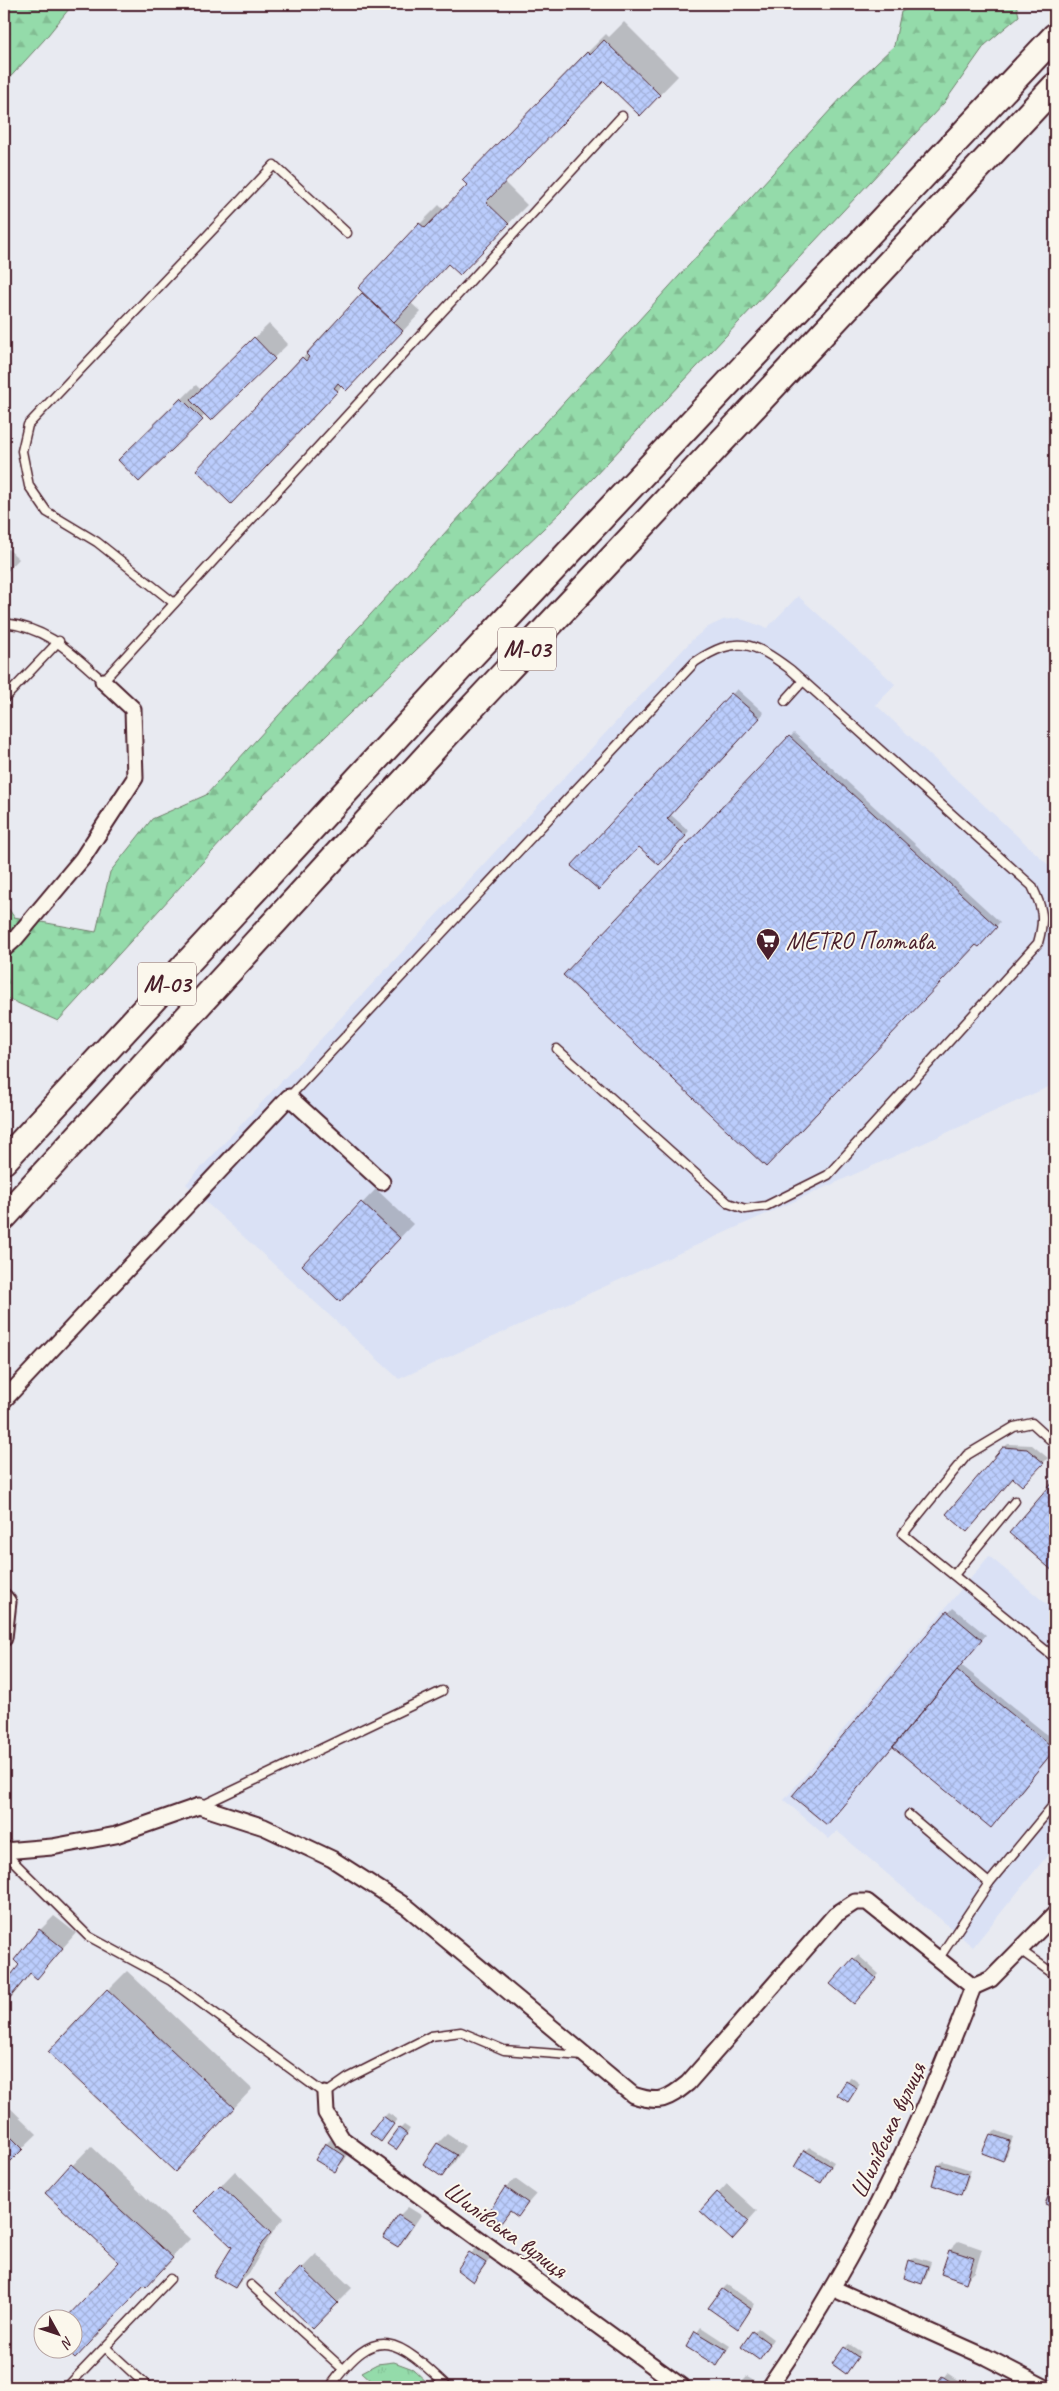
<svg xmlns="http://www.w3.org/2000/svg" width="1059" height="2391" viewBox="0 0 1059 2391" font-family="Caveat,sans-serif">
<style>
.built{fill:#dae1f5}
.grass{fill:url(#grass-tufts);stroke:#6f7d6a}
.forest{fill:url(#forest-firs);stroke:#6f7d6a}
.shadow{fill:#0003}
.building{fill:url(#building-cross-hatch);stroke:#4a1f2b}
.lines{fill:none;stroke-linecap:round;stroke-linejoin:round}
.service-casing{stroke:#4a1f2b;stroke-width:11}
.minor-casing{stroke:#4a1f2b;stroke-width:19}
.trunk-casing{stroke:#4a1f2b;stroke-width:29}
.service{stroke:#fbf7ec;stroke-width:8}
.minor{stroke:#fbf7ec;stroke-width:15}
.trunk{stroke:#fbf7ec;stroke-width:25}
.labels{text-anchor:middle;stroke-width:4;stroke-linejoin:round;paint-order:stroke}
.shield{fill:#fbf7ec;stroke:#7f6065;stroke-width:1}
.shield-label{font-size:24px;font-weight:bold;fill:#4a1f2b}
.poi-label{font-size:25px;fill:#4a1f2b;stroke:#fbf7ec;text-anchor:start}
.street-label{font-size:25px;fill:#4a1f2b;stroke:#fbf7ec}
</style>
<defs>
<pattern id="grass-tufts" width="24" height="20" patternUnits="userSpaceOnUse" patternTransform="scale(1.25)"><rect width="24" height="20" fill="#94dbaa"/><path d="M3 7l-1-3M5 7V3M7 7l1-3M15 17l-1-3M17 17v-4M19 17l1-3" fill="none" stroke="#81bc92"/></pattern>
<pattern id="forest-firs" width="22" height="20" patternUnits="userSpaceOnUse" patternTransform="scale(1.25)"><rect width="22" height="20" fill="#94dbaa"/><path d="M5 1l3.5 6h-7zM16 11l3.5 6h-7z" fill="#81bc92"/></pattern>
<pattern id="building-cross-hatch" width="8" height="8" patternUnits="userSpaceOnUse" patternTransform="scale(1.25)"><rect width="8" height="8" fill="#bbcdfd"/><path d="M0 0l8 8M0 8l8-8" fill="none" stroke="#a2b0d9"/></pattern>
</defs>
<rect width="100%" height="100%" fill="#e8eaf1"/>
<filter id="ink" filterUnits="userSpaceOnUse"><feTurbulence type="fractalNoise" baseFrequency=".02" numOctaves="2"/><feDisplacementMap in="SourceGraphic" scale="10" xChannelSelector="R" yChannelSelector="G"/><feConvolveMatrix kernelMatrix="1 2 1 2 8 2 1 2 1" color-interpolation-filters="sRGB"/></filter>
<g filter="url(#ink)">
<g class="built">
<polygon points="798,596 895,684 876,705 1055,871 1055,1084 399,1379 186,1184 693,639 708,627 723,620 738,618 767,628"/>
<polygon points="989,1556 1055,1611 1055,1846 973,1947 837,1831 829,1839 784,1800"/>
</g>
<polygon class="grass" points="394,2362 413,2369 432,2387 416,2387 408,2380 373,2382 362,2372 377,2364"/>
<g class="forest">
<polygon points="4,4 73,4 44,40 4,84"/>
<polygon points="918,4 1016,4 1019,16 985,45 944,103 564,509 263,796 58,1021 4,997 4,902 14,917 96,932 110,872 152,819 206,795 854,84 894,46 901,12"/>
</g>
<g class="shadow">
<polygon points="624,22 678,76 640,115 604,79 504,182 527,205 460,273 449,262 411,303 421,312 365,371 342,386 250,484 197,470 364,293 360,288 420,224 439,205 444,210 587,53 606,34 609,37"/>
<polygon points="269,324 288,344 211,419 206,414 139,480 120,460 196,385 201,390"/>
<polygon points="4,545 19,559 4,575"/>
<polygon points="737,689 764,713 671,815 689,831 659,863 639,846 573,866"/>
<polygon points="794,733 1000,922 983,941 565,975"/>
<polygon points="376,1189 413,1224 354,1286 303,1265"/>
<polygon points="1008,1444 1032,1445 1048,1458 1022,1484 1003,1448"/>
<polygon points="1055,1482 1055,1572 1011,1533"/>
<polygon points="953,1608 986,1635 961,1665 1055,1741 1055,1750 996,1822 991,1826 893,1746 794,1796"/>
<polygon points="54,1916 76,1933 37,1977 31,1973 4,2006 4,1986 21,1964 40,1930"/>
<polygon points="858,1955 879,1974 858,1998 854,1959"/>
<polygon points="127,1971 252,2089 193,2151 108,1990"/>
<polygon points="851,2077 860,2084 852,2096 839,2094"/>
<polygon points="4,2102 37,2134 8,2162 4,2158"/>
<polygon points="388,2113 397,2119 385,2136 384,2117"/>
<polygon points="404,2125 410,2129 400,2144 400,2129"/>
<polygon points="995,2130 1013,2137 1007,2155 1002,2159 984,2153 991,2134"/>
<polygon points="447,2134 465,2146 452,2166 442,2175 424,2164 438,2143"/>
<polygon points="335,2135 353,2146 344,2161 335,2170 326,2144"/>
<polygon points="91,2146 190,2239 75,2357 72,2348 72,2318 67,2318 121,2262 46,2193"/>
<polygon points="809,2147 834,2162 821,2182 805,2151"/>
<polygon points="943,2161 971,2170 965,2189 961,2193 933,2184 939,2165"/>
<polygon points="235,2171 284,2218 276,2227 249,2273 235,2287 233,2246 196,2211"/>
<polygon points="515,2179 536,2194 518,2215 512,2210 501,2221 506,2188"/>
<polygon points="727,2184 757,2211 741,2229 702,2211"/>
<polygon points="408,2207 421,2215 407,2236 398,2245 399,2216"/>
<polygon points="959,2241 982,2249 975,2272 965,2281 950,2250"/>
<polygon points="480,2243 495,2253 473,2280 458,2270"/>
<polygon points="316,2254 352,2288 313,2327 278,2293"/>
<polygon points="915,2257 931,2262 926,2278 922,2282 910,2261"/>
<polygon points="727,2285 755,2304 742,2323 723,2289"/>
<polygon points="701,2327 730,2346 717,2365 687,2347"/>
<polygon points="758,2328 773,2339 763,2354 743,2346"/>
<polygon points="849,2344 861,2352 846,2373 845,2348"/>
<polygon points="947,2373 967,2386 966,2387 936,2387"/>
<polygon points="747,2376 763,2385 761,2387 736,2387"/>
<polygon points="131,2382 136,2387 126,2387"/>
</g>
<g class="building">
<polygon points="604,40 660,95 640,116 604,81 486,202 509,224 460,275 448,264 394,322 358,288 419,223 425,228 467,185 462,180 587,52 590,55"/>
<polygon points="362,293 403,331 346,391 338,383 334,388 338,391 231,504 196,470 302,357 306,361 309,357 306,354"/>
<polygon points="254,337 275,359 211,421 190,400"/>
<polygon points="181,398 203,420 139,482 118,460"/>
<polygon points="731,693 760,718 667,819 686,836 659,865 639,847 599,890 571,866"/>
<polygon points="789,736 997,927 979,947 976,945 766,1167 563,975"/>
<polygon points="361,1202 400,1238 340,1302 302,1265"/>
<polygon points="1003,1447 1027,1449 1044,1463 1022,1486 1013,1478 967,1532 946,1514"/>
<polygon points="1055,1480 1055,1573 1009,1533"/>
<polygon points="947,1611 982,1640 827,1825 792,1796"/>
<polygon points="957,1670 1055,1749 991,1828 893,1747"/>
<polygon points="39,1929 63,1948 37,1979 30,1973 4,2005 4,1984 19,1965 14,1960"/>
<polygon points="853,1958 876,1978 854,2004 830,1984"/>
<polygon points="107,1989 234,2108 175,2172 48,2052"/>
<polygon points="846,2081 857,2088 848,2102 837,2095"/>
<polygon points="383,2116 394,2124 381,2142 370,2134"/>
<polygon points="399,2128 407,2134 396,2150 387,2144"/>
<polygon points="4,2130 23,2149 8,2164 4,2160"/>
<polygon points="990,2134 1010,2141 1003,2161 982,2153"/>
<polygon points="325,2143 345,2156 335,2172 315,2160"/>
<polygon points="437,2143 457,2155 442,2177 423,2164"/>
<polygon points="804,2150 831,2166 821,2183 794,2167"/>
<polygon points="71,2164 173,2258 146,2287 144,2285 75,2359 64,2348 72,2348 72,2318 66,2318 119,2262 45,2193"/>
<polygon points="938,2165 968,2174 961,2195 932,2185"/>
<polygon points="1053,2184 1055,2185 1055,2208 1045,2204"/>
<polygon points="220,2185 271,2233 262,2243 235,2288 214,2276 232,2247 194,2211"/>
<polygon points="505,2187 528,2203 518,2217 510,2211 501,2223 488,2213"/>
<polygon points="717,2192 749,2221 732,2240 700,2211"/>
<polygon points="398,2215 413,2225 398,2247 383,2238"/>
<polygon points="949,2250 974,2258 966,2283 941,2274"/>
<polygon points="469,2252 486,2263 473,2282 457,2270"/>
<polygon points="909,2260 928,2266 922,2284 904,2278"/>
<polygon points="301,2267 338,2303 313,2329 276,2293"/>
<polygon points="722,2289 751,2309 738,2329 708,2308"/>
<polygon points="695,2331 727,2350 717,2366 686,2347"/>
<polygon points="752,2331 770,2344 759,2360 741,2347"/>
<polygon points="844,2347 858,2357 846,2374 832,2364"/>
<polygon points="942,2376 959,2387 934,2387"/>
</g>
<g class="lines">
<g class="service-casing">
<g id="service">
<polyline points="174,603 97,542 47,512 29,486 22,451 28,425 274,165 347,233"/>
<path d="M4,623C49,628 71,653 103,681L622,116"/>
<polyline points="4,699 59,641"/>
<polyline points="785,701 803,681"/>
<path d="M289,1097L695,662C736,635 753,641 791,670L1032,886C1043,909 1045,918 1038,943L828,1175L766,1206L745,1209L728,1203L557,1049"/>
<polyline points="1055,1444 1032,1423 1014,1427 967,1455 903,1534 1055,1658"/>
<polyline points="954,1575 1015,1501"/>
<polyline points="201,1806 442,1691"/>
<polyline points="909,1815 989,1883 939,1958"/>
<polyline points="4,1852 88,1936 171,1981 325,2094 348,2078 431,2036 461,2032 504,2050 583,2056"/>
<polyline points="989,1883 1055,1803"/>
<polyline points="1020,1950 1055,1975"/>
<polyline points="251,2285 343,2369"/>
<polyline points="105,2347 148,2387"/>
<polyline points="67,2387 170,2279"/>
<path d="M330,2387C377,2321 397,2339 448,2387"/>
</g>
</g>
<g class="minor-casing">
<g id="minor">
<polyline points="4,949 15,939 82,859 135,778 133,709 103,681"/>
<polyline points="4,1400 289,1097 382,1182"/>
<polyline points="4,1597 8,1602 4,1638"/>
<path d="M4,1851L52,1847L116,1835L199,1806L264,1827L332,1859L407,1907L633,2095C660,2104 667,2100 688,2083L835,1915L855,1902H867L973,1987L991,1979L1055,1914"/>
<polyline points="325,2094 326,2113 342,2139 682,2387"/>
<polyline points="832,2288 986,2357 1044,2387"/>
<path d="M769,2387C855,2263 920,2128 973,1987"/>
</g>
</g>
<g class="trunk-casing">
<g id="trunk">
<polyline points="4,1161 464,664 1055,36"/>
<polyline points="4,1217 450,731 1055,86"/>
</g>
</g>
<use href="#service" class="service"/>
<use href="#minor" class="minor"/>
<use href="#trunk" class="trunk"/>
</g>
</g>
<defs>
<g id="supermarket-pin" transform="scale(1.25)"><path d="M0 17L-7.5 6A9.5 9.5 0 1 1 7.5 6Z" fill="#4a1f2b" stroke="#fbf7ec"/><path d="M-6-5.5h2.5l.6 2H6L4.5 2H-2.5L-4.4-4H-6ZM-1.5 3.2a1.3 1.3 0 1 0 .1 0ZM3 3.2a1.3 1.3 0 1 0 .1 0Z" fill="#fff"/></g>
</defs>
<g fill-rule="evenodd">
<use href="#supermarket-pin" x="768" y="940"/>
</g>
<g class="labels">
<g class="shield">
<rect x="498" y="627.5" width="58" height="43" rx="4"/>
<rect x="138" y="962.5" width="58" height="43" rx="4"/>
</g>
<g class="shield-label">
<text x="527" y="657">М-03</text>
<text x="167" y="992">М-03</text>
</g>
<g class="poi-label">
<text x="786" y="949">METRO Полтава</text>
</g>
<g class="street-label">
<text transform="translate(887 2130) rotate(-65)" y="9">Шилівська вулиця</text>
<text transform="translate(506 2229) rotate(36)" y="9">Шилівська вулиця</text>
</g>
</g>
<rect width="1059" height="2391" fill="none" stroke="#fbf7ec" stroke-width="20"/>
<rect x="10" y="10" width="1039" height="2371" fill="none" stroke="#4a1f2b" stroke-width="2" filter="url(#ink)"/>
<g transform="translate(58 2334) rotate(130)"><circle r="24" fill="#fbf7ec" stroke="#b4a19f"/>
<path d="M0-4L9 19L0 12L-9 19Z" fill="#4a1f2b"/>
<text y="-8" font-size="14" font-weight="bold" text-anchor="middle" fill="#4a1f2b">N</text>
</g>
</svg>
